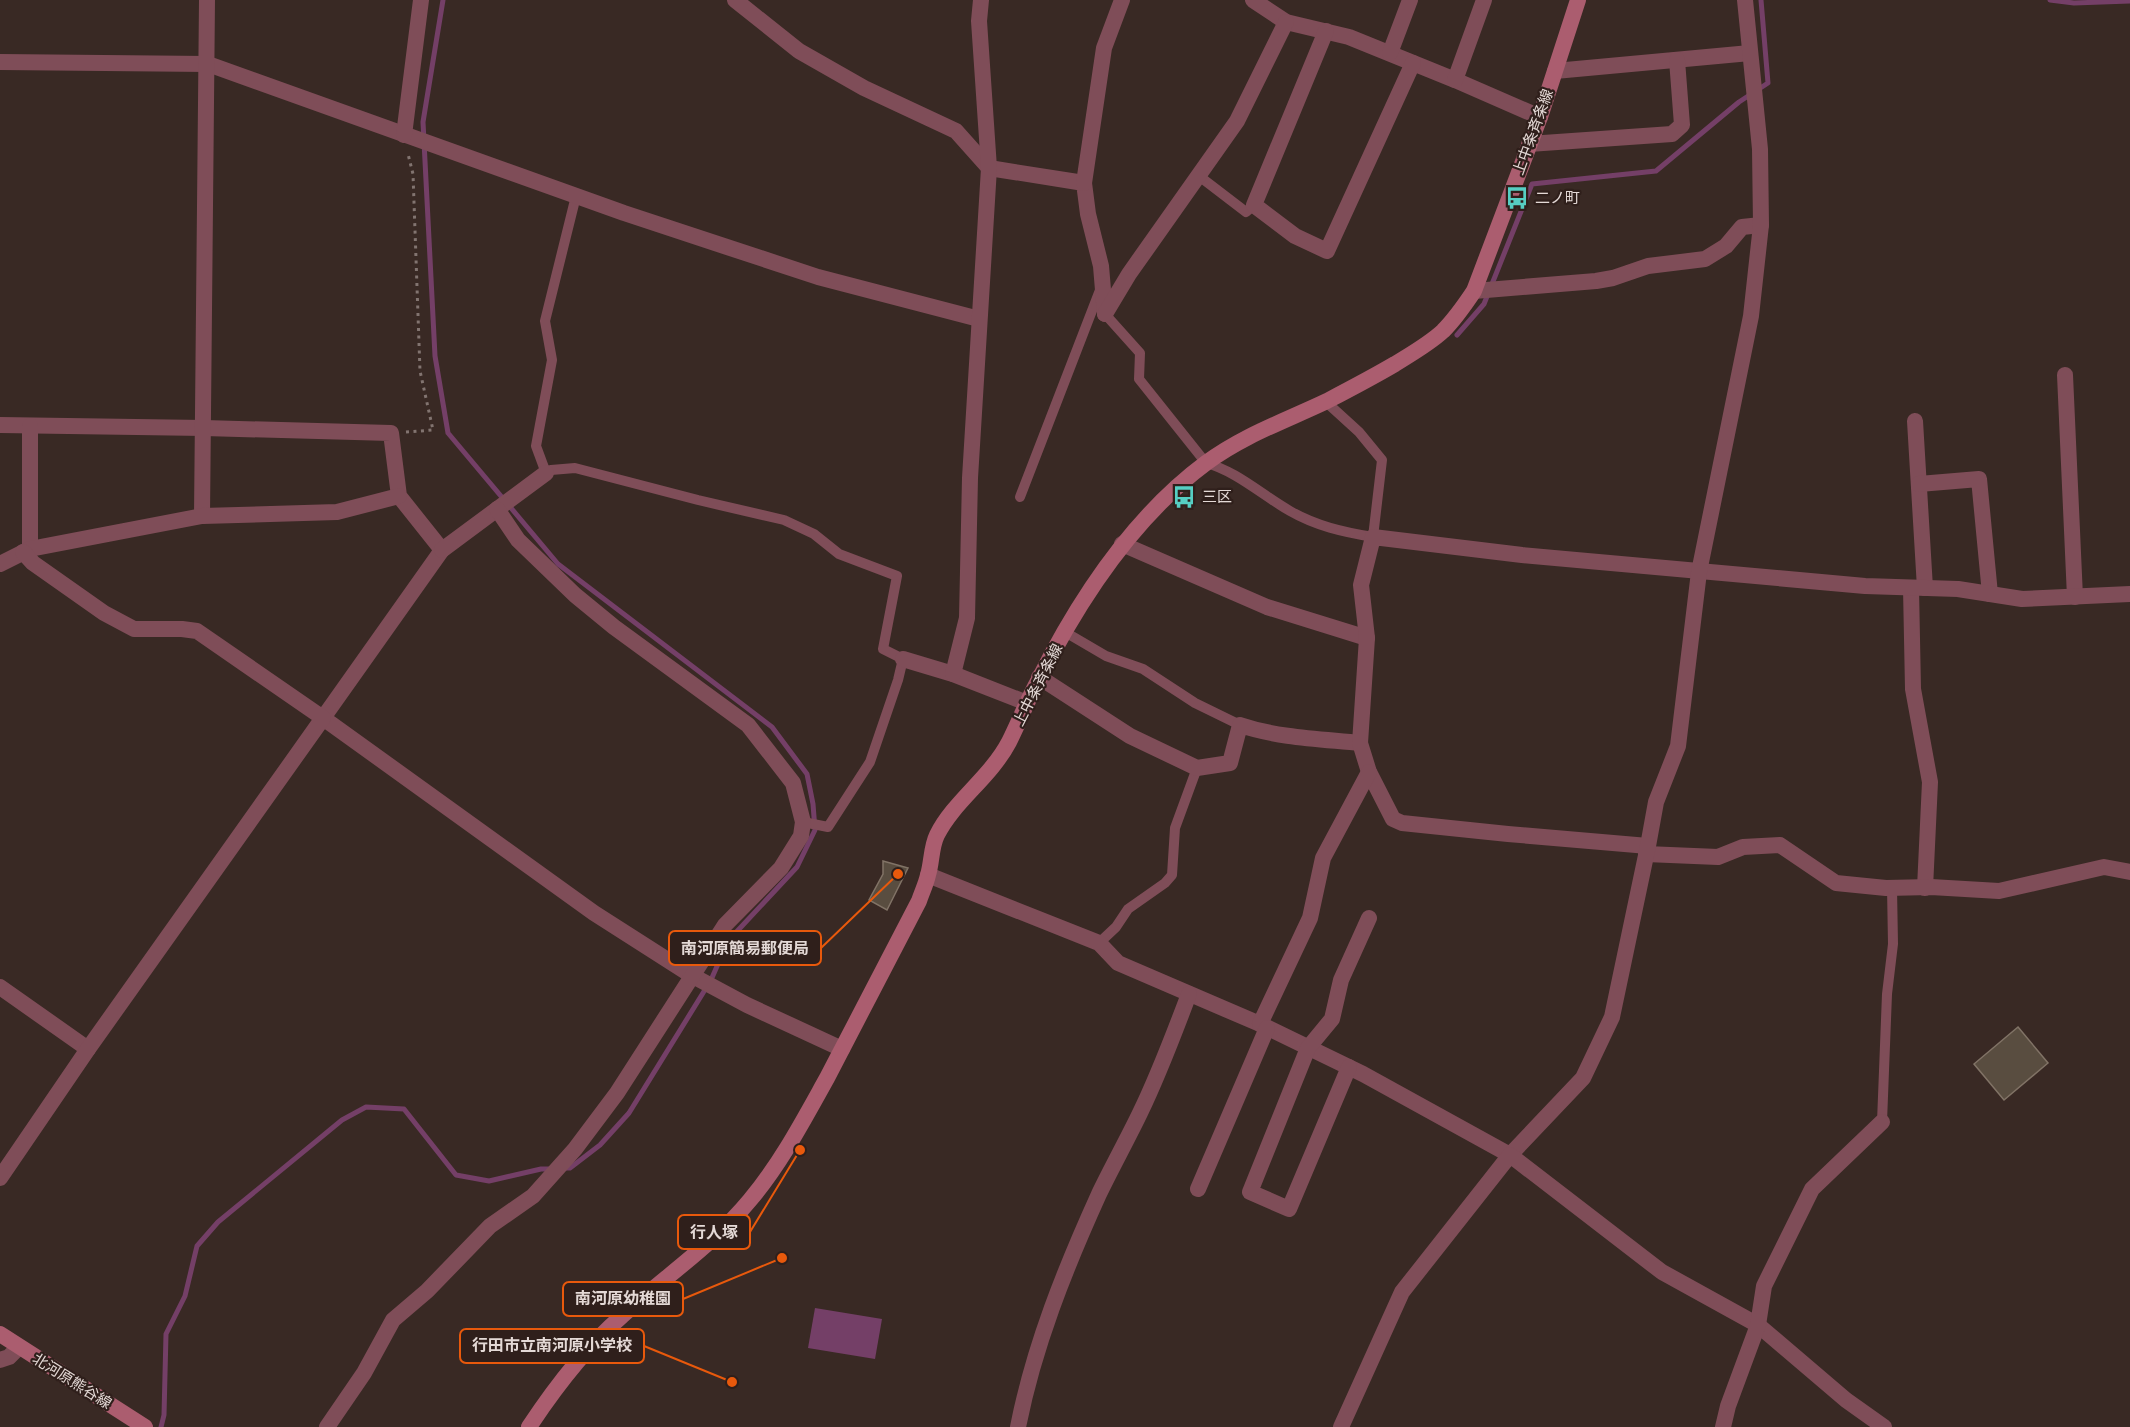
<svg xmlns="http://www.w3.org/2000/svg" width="2130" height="1427" viewBox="0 0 2130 1427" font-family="Roboto,'Noto Sans JP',sans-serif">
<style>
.water{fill:#743f67}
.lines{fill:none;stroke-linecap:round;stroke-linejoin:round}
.stream{stroke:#743f67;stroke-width:5}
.building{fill:#594d40;stroke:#817366;stroke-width:1.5}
.path{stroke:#827470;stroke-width:3;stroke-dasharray:3 4.5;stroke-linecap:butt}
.service{stroke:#7f4d58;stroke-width:10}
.minor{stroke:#7f4d58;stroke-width:16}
.secondary{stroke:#ab5d6f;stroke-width:16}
.labels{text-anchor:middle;stroke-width:4.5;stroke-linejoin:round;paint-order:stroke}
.street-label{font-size:15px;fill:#e4d9d6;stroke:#2f1f1b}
.poi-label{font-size:15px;fill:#e4d9d6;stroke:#2f1f1b;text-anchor:start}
.leader{fill:none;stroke:#e8590c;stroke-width:2}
.callout-dot{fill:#e8590c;stroke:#2f1f1b;stroke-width:2}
.callout{fill:#2f1f1b;stroke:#e8590c;stroke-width:2}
.callout-label{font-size:16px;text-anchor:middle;font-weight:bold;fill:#e4d9d6}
</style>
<rect width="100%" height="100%" fill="#392924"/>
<polygon class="water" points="815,1308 882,1319 875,1359 808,1348"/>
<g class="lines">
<g class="stream">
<polyline points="443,0 423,122 435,356 448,433 558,564 772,727 807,774 813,804 815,830 797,867 728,941 711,980 629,1113 600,1145 570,1168 563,1168"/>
<polyline points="2050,0 2074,3 2130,1"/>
<polyline points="1457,335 1484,304 1532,184 1656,171 1739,102 1768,83 1761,0"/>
<polyline points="161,1427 164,1415 166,1334 185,1296 197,1246 218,1222 342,1120 366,1107 404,1109 456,1175 489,1181 541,1169 551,1169"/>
</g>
</g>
<g class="building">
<polygon points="883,861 908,868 887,910 869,900 883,874"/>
<polygon points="2018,1027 2048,1063 2004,1100 1974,1064"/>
</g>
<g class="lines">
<polyline class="path" points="406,432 433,430 420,371 413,174 408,154"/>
<g class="service">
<polyline points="1199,176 1246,212 1254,205"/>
<polyline points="576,196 545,321 552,360 536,446 546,473 551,470 575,468 698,500 784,520 814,534 839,554 897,576 883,649 903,659 898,680 870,762 828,827 803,822"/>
<path d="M1105,314L1140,353L1139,379L1206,463C1236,471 1262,495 1290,511C1316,526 1343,532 1373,537L1382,460L1359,432L1325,401"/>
<polyline points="1020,497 1100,290"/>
<polyline points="1065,632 1106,656 1143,669 1195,703 1240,725"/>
<polyline points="1099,943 1116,927 1128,909 1165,883 1172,875 1175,828 1197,768"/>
<polyline points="1882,1122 1887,994 1893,944 1892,888"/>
</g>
<g class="minor">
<polyline points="735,0 799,51 864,88 956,131 989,168 1084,183 1088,214 1101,266 1105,314"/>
<polyline points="1253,0 1286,22 1349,37 1455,80 1540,117"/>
<polyline points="1326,31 1254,205 1295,236 1327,251 1413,63"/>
<polyline points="1390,53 1410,0"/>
<polyline points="0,62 208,64 624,213 818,277 979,319"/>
<polyline points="1555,71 1750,53"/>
<polyline points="1455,80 1484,0"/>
<polyline points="404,135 421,0"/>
<polyline points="1529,144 1672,134 1682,125 1677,60"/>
<polyline points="1084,183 1104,48 1122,0"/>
<polyline points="1474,291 1596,281 1613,278 1648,266 1705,259 1726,246 1742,227 1761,225"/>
<polyline points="1105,314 1129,274 1237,121 1286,22"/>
<polyline points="2065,375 2075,597"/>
<polyline points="1915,421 1925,588"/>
<polyline points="0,425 204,428 391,433 399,496 442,550 323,718 594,913 691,975 747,1005 842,1049"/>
<polyline points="30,426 30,549"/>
<polyline points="1919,484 1979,479 1990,594"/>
<polyline points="202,516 207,0"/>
<polyline points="1122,544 1267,607 1367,638"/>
<polyline points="442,550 546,473"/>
<polyline points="0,564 30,549 202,516 337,512 399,496"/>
<polyline points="1911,588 1913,689 1930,782 1925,888"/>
<polyline points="903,659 953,674 1027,703"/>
<polyline points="953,674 967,618 970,478 989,168 979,21 981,0"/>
<path d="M1039,677L1130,736L1197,768L1230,763L1240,725C1279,738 1320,739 1360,743"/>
<polyline points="1648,846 1508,834 1402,823 1393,819 1369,772 1360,743 1367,638 1361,585 1373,537 1522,555 1865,586 1958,589 2022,599 2130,594"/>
<polyline points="1646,854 1718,857 1743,847 1780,845 1836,883 1886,888 1931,887 1999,891 2104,867 2130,872"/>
<polyline points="928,875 1099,943 1118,963 1260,1024 1363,1074 1510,1155 1583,1078 1612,1017 1648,846 1656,802 1678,746 1699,572 1751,316 1761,225 1760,149 1745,0"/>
<polyline points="0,987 88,1049"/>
<polyline points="1260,1024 1310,918 1323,858 1369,772"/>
<polyline points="1349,1067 1289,1209 1250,1192 1308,1048 1332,1019 1341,980 1369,918"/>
<polyline points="0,1178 88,1049 323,718 197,631 182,629 134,629 104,613 33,563 23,552"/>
<polyline points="1198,1189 1267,1028"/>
<polyline points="0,1360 9,1357 18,1348"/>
<polyline points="327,1427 364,1373 393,1320 427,1291 490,1226 533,1196 575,1149 617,1093 725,925 781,868 801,836 803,822 793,783 748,725 614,627 575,595 518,540 497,509"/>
<path d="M1018,1427C1034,1346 1065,1269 1099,1194C1112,1167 1127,1140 1140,1113C1159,1074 1174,1034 1189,994"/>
<polyline points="1341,1427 1402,1292 1510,1155 1662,1272 1758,1325 1846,1400 1884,1427"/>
<polyline points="1723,1427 1728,1406 1758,1325 1764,1286 1812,1189 1882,1122"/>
</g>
<g class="secondary">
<polyline points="0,1334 145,1427"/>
<path d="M529,1427C556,1386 585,1348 622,1316C664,1277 713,1245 750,1200C781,1163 803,1121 827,1078C858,1019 888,960 919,901C922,892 926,884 928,875C932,862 931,847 937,835C954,801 990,778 1009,742C1019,722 1027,701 1038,681C1079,599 1132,518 1206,463C1244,435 1285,421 1327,401C1350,389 1373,377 1395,364C1411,354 1429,344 1443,331C1455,319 1464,306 1474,291L1540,117L1578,0"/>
</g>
</g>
<defs>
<g id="bus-bare" transform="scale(1.8)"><path d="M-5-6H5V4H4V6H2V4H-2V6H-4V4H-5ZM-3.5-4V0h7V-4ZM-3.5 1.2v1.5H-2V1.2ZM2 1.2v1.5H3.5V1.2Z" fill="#56cec3" stroke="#2f1f1b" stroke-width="2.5" paint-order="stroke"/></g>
</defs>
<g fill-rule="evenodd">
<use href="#bus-bare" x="1517" y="198"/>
<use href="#bus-bare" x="1184" y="497"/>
</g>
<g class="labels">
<g class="street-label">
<text transform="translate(1533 132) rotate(-70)" y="5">上中条斉条線</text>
<text transform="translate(1038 685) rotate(-63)" y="5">上中条斉条線</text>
<text transform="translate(72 1381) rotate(32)" y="5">北河原熊谷線</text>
</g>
<g class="poi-label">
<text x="1535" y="203">二ノ町</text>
<text x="1202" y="502">三区</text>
</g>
</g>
<path class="leader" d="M898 874L821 948M800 1150L750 1232M782 1258L683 1299M732 1382L644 1346"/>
<g class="callout-dot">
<circle cx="898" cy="874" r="6"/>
<circle cx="800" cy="1150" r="6"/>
<circle cx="782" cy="1258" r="6"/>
<circle cx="732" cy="1382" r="6"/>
</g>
<g class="callout">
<rect x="669" y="931" width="152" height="34" rx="6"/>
<rect x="678" y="1215" width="72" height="34" rx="6"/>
<rect x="563" y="1282" width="120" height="34" rx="6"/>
<rect x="460" y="1329" width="184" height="34" rx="6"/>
</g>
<g class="callout-label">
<text x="745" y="954">南河原簡易郵便局</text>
<text x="714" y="1238">行人塚</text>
<text x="623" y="1304">南河原幼稚園</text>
<text x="552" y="1351">行田市立南河原小学校</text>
</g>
</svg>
